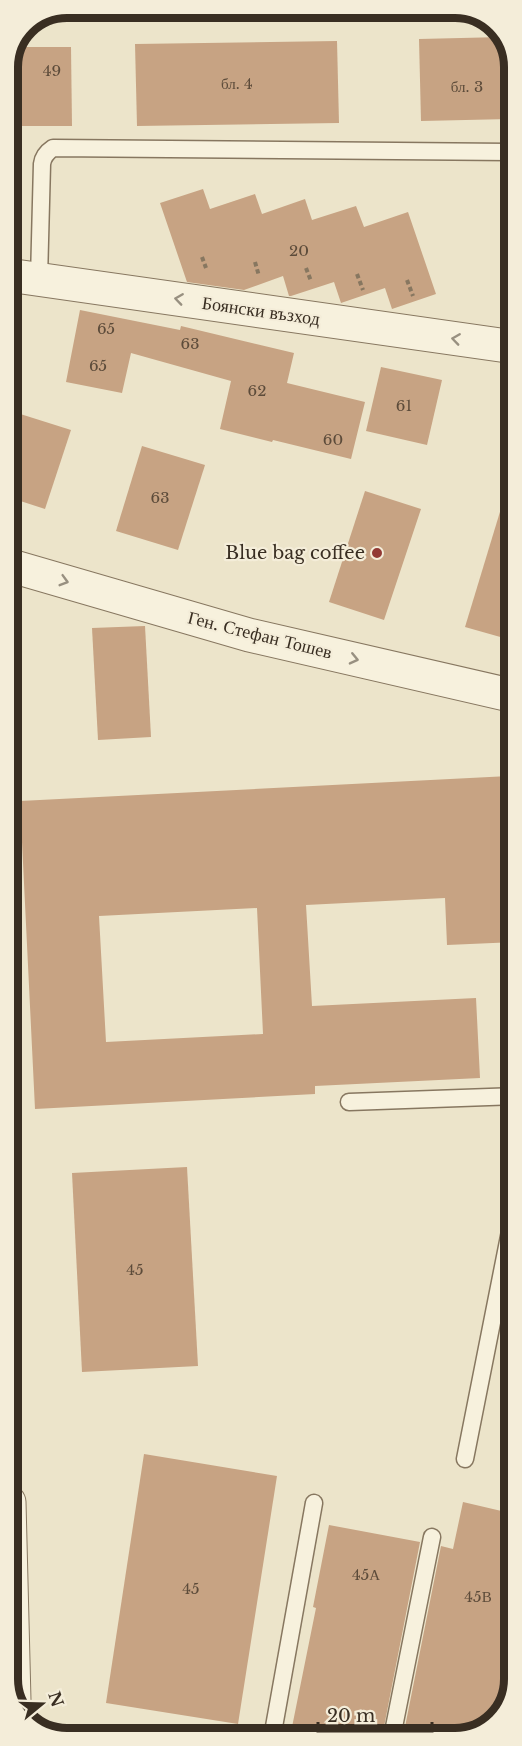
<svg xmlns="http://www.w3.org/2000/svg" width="522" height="1746" viewBox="0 0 522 1746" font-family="'Libre Baskerville',serif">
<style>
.building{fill:#c7a383;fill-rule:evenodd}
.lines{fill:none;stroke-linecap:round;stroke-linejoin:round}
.service-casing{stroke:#877760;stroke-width:19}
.minor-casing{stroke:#877760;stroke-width:35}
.path{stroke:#877760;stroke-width:4;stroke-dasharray:4.5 3;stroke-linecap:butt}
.service{stroke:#f7f1dd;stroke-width:16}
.minor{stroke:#f7f1dd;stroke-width:33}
.oneway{stroke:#989080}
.poi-dot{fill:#923934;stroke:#f4edd9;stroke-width:2}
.labels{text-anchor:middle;stroke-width:4.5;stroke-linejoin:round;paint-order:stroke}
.number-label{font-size:15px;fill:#5c4b3a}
.street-label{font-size:18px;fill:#392e22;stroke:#f4edd9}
.poi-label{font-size:18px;fill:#392e22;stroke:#f4edd9;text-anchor:end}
.rim{fill:none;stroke:#392e22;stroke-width:8}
</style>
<rect width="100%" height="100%" fill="#ece4ca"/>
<g class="building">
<polygon points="503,37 513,55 513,119 421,121 419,39"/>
<polygon points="337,41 339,123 137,126 135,44"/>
<polygon points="15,47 71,47 72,126 8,126 8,63"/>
<polygon points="203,189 210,209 255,194 262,214 305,199 312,220 356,206 364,227 408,212 436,294 392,309 385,288 341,303 334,282 291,296 289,296 283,276 244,290 187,282 160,203"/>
<polygon points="80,310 180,330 181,326 294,353 287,383 365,402 351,459 273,440 272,442 220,429 231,381 131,353 122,393 66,382"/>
<polygon points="381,367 442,380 427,445 366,431"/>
<polygon points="14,412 71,430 45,509 8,497 8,430"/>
<polygon points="142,446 205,465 178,550 116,531"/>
<polygon points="365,491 421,509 384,620 329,602"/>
<polygon points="506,492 514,493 514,641 465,627"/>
<polygon points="145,626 151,737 98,740 92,628"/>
<path d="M509,776L514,863V942L447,945L445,898L306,905L312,1006L476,998L480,1078L315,1086V1094L35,1109L20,801ZM257,908L263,1034L106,1042L99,916Z"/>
<polygon points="187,1167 198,1366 82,1372 72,1173"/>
<polygon points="144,1454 277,1476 238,1724 106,1703"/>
<polygon points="463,1502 514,1514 514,1680 500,1718 467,1737 403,1737 441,1546 453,1549"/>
<polygon points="329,1525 420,1542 382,1737 346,1738 292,1727 316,1608 313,1607"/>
</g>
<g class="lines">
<g class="service-casing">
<g id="service">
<path d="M39,279L42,164C43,156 47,152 53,148L513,152"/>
<polyline points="349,1102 514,1096"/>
<polyline points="465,1459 514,1211"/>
<polyline points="392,1737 432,1537"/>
<polyline points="272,1738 314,1503"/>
</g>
</g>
<g class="minor-casing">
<g id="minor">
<polyline points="8,275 514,347"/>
<polyline points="8,565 249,635 514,696"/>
<polyline points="9,1502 14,1700"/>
</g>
</g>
<g class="path">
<polyline points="202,257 206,268"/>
<polyline points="255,262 259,276"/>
<polyline points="306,268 311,281"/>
<polyline points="357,274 363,290"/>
<polyline points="407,280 413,296"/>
</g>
<use href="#service" class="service"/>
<use href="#minor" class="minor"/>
</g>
<defs><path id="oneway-chevron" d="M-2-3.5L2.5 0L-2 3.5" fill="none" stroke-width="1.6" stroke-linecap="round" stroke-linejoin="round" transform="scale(1.5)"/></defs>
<g class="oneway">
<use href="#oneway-chevron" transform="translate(179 299) rotate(-172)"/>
<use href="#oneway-chevron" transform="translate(456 339) rotate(-172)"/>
<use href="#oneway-chevron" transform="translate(64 581) rotate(16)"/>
<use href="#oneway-chevron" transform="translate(354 659) rotate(13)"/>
</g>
<circle class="poi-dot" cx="377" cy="553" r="6"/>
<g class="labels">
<g class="number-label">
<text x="52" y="76">49</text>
<text x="237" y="89">бл. 4</text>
<text x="467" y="92">бл. 3</text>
<text x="299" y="256">20</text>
<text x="106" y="334">65</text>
<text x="190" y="349">63</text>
<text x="98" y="371">65</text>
<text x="257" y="396">62</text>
<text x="404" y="411">61</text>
<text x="333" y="445">60</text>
<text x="160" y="503">63</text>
<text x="135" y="1275">45</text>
<text x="366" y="1580">45А</text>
<text x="191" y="1594">45</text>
<text x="478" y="1602">45В</text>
</g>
<g class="street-label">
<text transform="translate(261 311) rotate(8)" y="6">Боянски възход</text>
<text transform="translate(260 635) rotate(14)" y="6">Ген. Стефан Тошев</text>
</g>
<g class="poi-label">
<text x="365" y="559">Blue bag coffee</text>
</g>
</g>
<path d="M0 0H522V1746H0ZM67 18H455A49 49 0 0 1 504 67V1679A49 49 0 0 1 455 1728H67A49 49 0 0 1 18 1679V67A49 49 0 0 1 67 18Z" fill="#f4edd9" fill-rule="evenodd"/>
<path class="rim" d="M67 18H455A49 49 0 0 1 504 67V1679A49 49 0 0 1 455 1728H67A49 49 0 0 1 18 1679V67A49 49 0 0 1 67 18Z"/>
<g transform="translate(42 1704) rotate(71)" stroke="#f4edd9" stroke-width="4.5" paint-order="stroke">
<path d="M0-4.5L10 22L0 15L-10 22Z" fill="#392e22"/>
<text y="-9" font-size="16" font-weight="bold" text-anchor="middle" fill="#392e22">N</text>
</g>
<path d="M318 1722v9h114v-9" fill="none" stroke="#392e22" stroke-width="3"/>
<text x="327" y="1722" font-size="18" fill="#392e22" stroke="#f4edd9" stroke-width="4.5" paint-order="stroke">20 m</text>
</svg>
